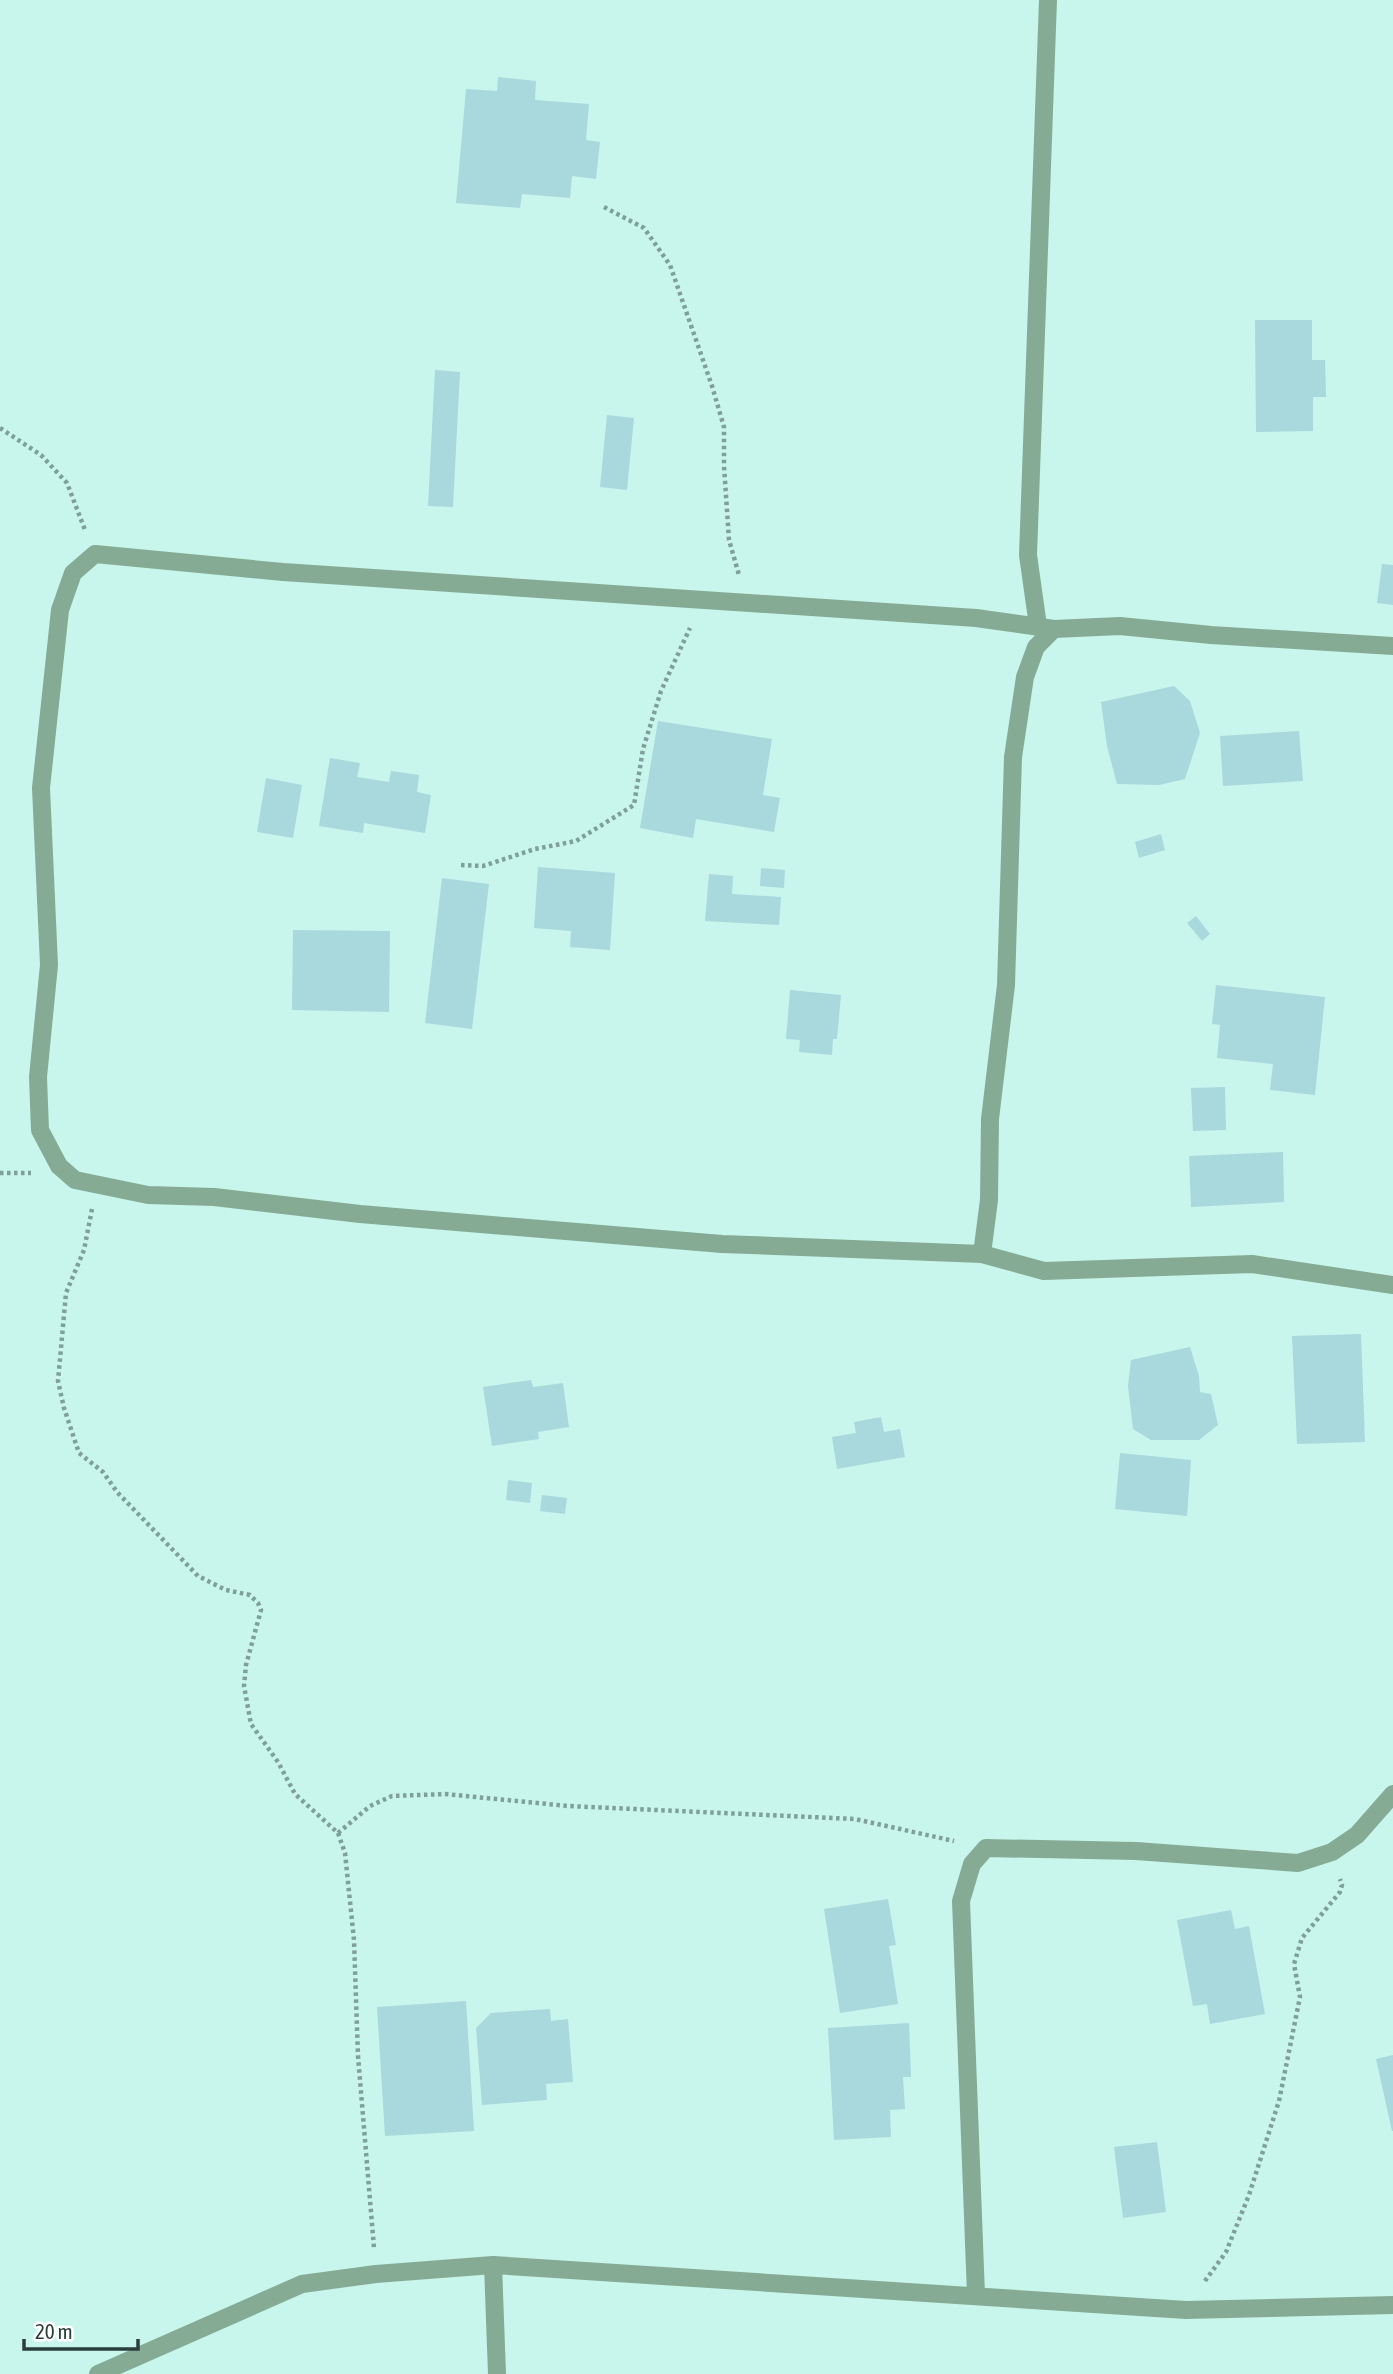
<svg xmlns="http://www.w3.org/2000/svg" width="1393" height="2374" viewBox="0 0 1393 2374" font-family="'Asap Condensed',sans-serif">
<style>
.building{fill:#a9d8dd}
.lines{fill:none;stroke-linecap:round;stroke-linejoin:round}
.path{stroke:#7fa09a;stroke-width:4.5;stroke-dasharray:3.5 3.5;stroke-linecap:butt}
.minor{stroke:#85ab94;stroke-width:18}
</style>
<rect width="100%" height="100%" fill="#c8f6ed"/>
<g class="building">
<polygon points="498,77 536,81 535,100 589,104 586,140 600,142 596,179 572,176 570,198 522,194 520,208 456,203 466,89 497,91"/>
<polygon points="1255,320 1312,320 1312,360 1325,360 1326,397 1313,397 1313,431 1256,432"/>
<polygon points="435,370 460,372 453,507 428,506"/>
<polygon points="607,415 634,418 627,490 600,487"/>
<polygon points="1382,564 1393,565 1393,605 1377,603"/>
<polygon points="1174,686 1190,701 1200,733 1185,779 1159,785 1117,784 1107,746 1101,702"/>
<polygon points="658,721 772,739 763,795 780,798 774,832 696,819 693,838 640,828"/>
<polygon points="1299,731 1303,781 1223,786 1220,736"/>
<polygon points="330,758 360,763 357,777 389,782 391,771 419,775 417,792 431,795 425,833 364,823 363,833 319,826"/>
<polygon points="266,778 302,785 293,838 257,832"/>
<polygon points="1161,834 1165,850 1139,858 1135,842"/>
<polygon points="538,867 615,873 610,950 570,947 571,931 534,928"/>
<polygon points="761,868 785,870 784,888 760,886"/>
<polygon points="709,874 733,876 732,894 781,897 779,925 705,921"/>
<polygon points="442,878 489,884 472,1029 425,1023"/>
<polygon points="1196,916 1210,934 1202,941 1187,923"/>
<polygon points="293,930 390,931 389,1012 292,1010"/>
<polygon points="1216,985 1325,997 1315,1095 1270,1090 1273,1064 1217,1058 1220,1025 1212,1024"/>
<polygon points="790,990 841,995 837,1039 833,1039 832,1055 799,1052 800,1040 786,1039"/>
<polygon points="1225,1087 1226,1130 1193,1131 1191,1088"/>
<polygon points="1283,1152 1284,1202 1191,1207 1189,1156"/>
<polygon points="1361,1334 1365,1442 1297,1444 1292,1336"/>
<polygon points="1190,1347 1199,1376 1200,1392 1211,1394 1218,1425 1199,1440 1151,1440 1133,1429 1128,1386 1131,1360"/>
<polygon points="531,1380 533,1387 563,1383 569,1427 538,1432 539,1439 492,1446 483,1387"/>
<polygon points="881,1417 884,1432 900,1429 905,1457 837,1469 832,1437 856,1433 854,1422"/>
<polygon points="1120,1453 1191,1460 1187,1516 1115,1509"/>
<polygon points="508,1480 532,1483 530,1503 506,1500"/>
<polygon points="542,1495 567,1498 565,1514 540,1511"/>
<polygon points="888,1899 896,1945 889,1946 898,2004 840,2013 824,1909"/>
<polygon points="1231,1910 1235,1929 1249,1926 1265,2014 1210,2024 1207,2004 1193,2006 1177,1920"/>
<polygon points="466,2001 474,2131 385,2136 377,2007"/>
<polygon points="550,2009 551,2021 568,2019 573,2082 546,2084 547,2100 482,2105 476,2028 491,2013"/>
<polygon points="909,2023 911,2077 903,2077 905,2109 890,2110 891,2137 834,2140 828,2028"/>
<polygon points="1393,2055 1393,2131 1392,2131 1376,2059"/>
<polygon points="1157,2142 1166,2212 1123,2218 1114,2147"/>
</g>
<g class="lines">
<g class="path">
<polyline points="604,207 644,228 670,265 712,386 724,427 724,466 729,540 739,575"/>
<polyline points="0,428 41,455 67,483 85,530"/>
<polyline points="461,865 483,866 535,849 576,841 634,805 643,749 661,691 690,628"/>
<polyline points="0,1173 31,1173"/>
<polyline points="92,1209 84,1250 66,1293 58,1381 64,1408 79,1453 103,1472 117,1492 198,1576 226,1590 250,1595 258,1603 261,1610 246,1665 244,1686 251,1724 278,1762 295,1794 338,1833 345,1853 354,1940 358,2056 374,2248"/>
<polyline points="338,1833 370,1806 392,1796 445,1794 568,1806 855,1819 954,1841"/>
<polyline points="1205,2281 1226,2252 1249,2195 1279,2101 1300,1997 1294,1964 1302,1938 1340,1892 1342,1885 1340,1879"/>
</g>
<g class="minor">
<polyline points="1038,626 1028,555 1048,0"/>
<polyline points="1393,646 1211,635 1120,626 1054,629 976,618 283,572 95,554 73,573 60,610 41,788 49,965 38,1077 40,1130 59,1166 75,1180 148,1195 214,1197 360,1214 722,1244 982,1254 1044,1271 1252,1264 1393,1285"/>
<polyline points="982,1254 989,1200 990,1119 1006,985 1013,757 1025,677 1036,647 1054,629"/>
<polyline points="493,2265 497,2374"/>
<polyline points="976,2295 961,1901 972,1864 986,1848 1136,1851 1298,1863 1332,1852 1357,1835 1393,1794"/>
<polyline points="98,2374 302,2284 376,2274 493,2265 1186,2310 1393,2305"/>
</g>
</g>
<path d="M24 2339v10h114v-10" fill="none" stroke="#2b3e3a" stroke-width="3.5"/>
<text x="35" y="2339" font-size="21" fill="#2b3e3a" stroke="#ffffff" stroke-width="5" paint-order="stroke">20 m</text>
</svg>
